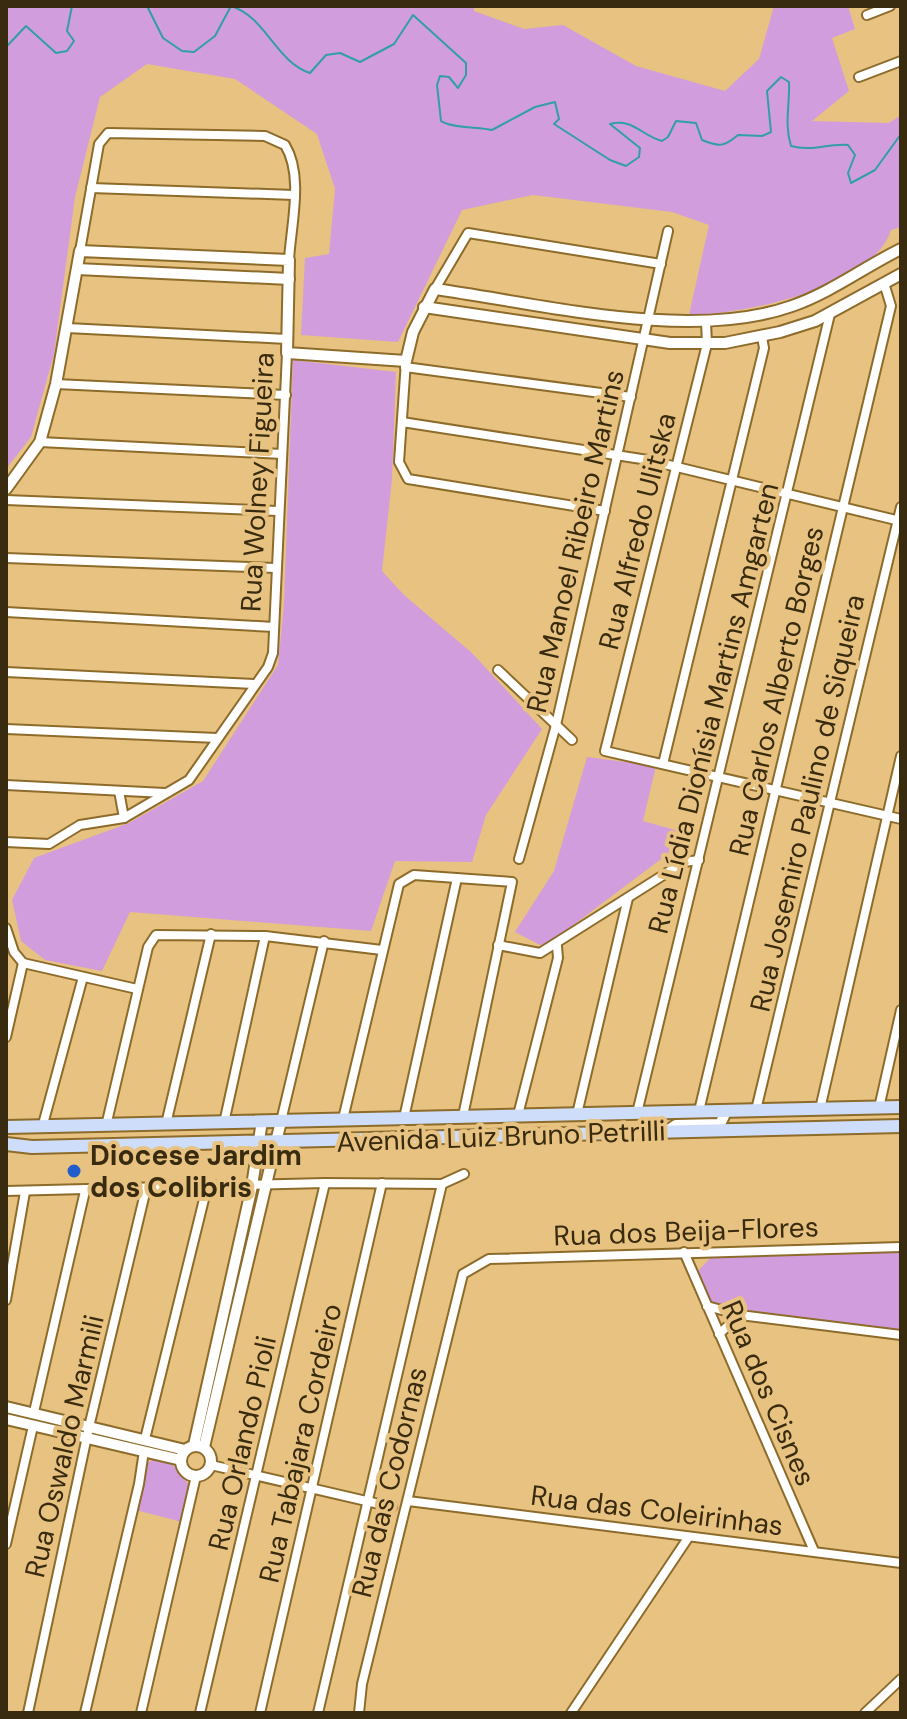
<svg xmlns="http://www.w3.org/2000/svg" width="907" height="1719" viewBox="0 0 907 1719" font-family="'DM Sans',sans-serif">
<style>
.green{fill:#d29ddc}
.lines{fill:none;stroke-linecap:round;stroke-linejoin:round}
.stream{stroke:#329ea5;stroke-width:2}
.minor-casing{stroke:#8d6b2a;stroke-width:12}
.tertiary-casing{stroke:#8d6b2a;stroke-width:14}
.secondary-casing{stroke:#8d6b2a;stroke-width:16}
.minor{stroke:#fff;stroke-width:8}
.tertiary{stroke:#fff;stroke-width:10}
.secondary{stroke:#cedefa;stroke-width:12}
.poi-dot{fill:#225ecb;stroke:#e7c281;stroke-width:3}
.labels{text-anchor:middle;stroke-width:8;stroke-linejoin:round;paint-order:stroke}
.street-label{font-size:28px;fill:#392b0f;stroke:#e7c281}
.poi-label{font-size:28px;font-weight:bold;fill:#392b0f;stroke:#e7c281;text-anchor:start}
</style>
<rect width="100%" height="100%" fill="#e7c281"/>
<g class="green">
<path d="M6,6H474V11L524,29L563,25L636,66L725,91L759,59L774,6H848L855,29L832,38L849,91L812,121L889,123L901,115V227L891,230C874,287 743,315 689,315L709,225L672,212L533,195L462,210L398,342L301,335L305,258L329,254L335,189L317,134L235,79L147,64L100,97L75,197L54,354L31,437L6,469Z"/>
<polygon points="293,360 396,372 392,479 382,571 404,595 472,653 542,729 486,815 472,862 395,861 371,931 130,912 102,971 45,960 21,941 12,900 34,858 129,823 203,781 278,665 284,604"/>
<polygon points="587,757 656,766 643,821 693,835 544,947 515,932 554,871"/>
<polygon points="901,1250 901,1331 738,1312 709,1302 698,1271 712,1256"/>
<polygon points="154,1459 170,1462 190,1486 182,1522 136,1510 146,1464"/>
</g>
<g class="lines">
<g class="stream">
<path d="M147,6L163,38L182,51L194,52L215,36L231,6C266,17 275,61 310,73L326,55L340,53L360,62L394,44L413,15L466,63V75L458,88L449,77L440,76L437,85L441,121C451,128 478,127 492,130L535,107L555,102L559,119L554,124L610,160L626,166L639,157L640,148L610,124C633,118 642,136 662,141L668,137L676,121L696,123L702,140C719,147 724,147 738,135L762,136L771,132L767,91L781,77L789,82C790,105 784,124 791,146C812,152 828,143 848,145L855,155L848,173L851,183L875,170L901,134"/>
<polyline points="6,47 26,26 56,53 67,51 74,41 67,31 72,6"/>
</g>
<g class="minor-casing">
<g id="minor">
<polyline points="867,15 890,6"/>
<polyline points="859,77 901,61"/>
<polyline points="91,188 294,195"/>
<path d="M80,251L99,144L108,133L265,136L285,145C304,176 291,225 289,260"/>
<polyline points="435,289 468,233 661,264"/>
<polyline points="706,322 707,344 605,751 901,819"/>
<polyline points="67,328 287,339"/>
<polyline points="406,361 399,462 408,479 605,511"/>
<polyline points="405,367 631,397"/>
<polyline points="56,384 286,395"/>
<polyline points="402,422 648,460 900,521"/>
<polyline points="40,442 282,454"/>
<polyline points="6,500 278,511"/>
<polyline points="6,558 276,568"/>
<polyline points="6,612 274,627"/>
<polyline points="498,670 572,740"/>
<polyline points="6,672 254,684"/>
<polyline points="6,729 217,738"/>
<polyline points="663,764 764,348 762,337"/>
<polyline points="6,785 165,793"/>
<polyline points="119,791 124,818"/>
<polyline points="6,842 49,844 80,825 124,818 189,780 268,667 273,653 287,353"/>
<polyline points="519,859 556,725 668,231"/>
<polyline points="6,928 14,952 23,963"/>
<polyline points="498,945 540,953 684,862 699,860"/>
<polyline points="23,963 137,989"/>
<polyline points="6,1037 23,963"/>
<polyline points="879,1108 901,1010"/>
<polyline points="820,1109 901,756"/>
<polyline points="756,1110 901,507"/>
<polyline points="699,1111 891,306 884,283"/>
<polyline points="637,1113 830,314"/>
<polyline points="577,1114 628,898"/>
<polyline points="518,1115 558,958 557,946"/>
<polyline points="404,1118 457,878"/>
<polyline points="343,1119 399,884 414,875 512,882 463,1116"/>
<polyline points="281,1121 324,941"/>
<polyline points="224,1123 265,936"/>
<polyline points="166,1124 211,934"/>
<polyline points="106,1126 148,947 156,935 265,936 382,950"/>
<polyline points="42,1128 83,977"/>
<polyline points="6,1191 325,1183 442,1184 464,1174"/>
<polyline points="684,1252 814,1551"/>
<polyline points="6,1300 25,1192"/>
<polyline points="707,1306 740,1315 901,1335"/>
<polyline points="719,1334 740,1315"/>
<polyline points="34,1412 85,1191"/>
<polyline points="145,1439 207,1187"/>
<polyline points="211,1465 392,1507"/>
<polyline points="408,1501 901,1563"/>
<polyline points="6,1544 33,1426"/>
<polyline points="28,1713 89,1427 146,1189"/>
<polyline points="85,1713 139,1484 144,1451"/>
<polyline points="141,1713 196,1476"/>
<polyline points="200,1713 325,1183"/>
<polyline points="260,1713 382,1183"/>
<polyline points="318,1713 442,1184"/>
<polyline points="359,1713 362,1684 463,1274 489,1259 901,1247"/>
<polyline points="571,1713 688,1538"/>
<polyline points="865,1713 901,1679"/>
</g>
</g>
<g class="tertiary-casing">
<g id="tertiary">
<polyline points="77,269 289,279"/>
<polyline points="424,307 670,343 725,343 780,332 815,321 901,274"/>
<path d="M6,489L40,442L56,384L80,251L289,260L287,353L406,361L413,332L435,289C542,304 690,342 792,306C832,292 864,267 901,249"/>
<polyline points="667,1131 676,1125 720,1124 724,1116 721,1111"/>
<polyline points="6,1407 185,1450"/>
<polyline points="6,1419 181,1460"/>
<polyline points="194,1445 252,1186 262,1121"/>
<circle cx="196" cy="1461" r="15"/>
<polyline points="204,1447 281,1121"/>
</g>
</g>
<g class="secondary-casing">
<g id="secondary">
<polyline points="6,1127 901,1107"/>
<polyline points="6,1144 32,1147 901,1126"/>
</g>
</g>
<use href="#minor" class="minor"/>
<use href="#tertiary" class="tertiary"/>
<use href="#secondary" class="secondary"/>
</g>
<circle class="poi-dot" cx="74" cy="1171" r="8"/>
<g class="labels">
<g class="street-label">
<text transform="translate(257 482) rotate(-87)" y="10">Rua Wolney Figueira</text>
<text transform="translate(637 531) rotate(-76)" y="10">Rua Alfredo Ulitska</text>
<text transform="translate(575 541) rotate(-77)" y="10">Rua Manoel Ribeiro Martins</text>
<text transform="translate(776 691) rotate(-77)" y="10">Rua Carlos Alberto Borges</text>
<text transform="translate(713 708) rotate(-76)" y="10">Rua Lídia Dionísia Martins Amgarten</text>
<text transform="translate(807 803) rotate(-77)" y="10">Rua Josemiro Paulino de Siqueira</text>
<text transform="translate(501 1136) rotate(-2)" y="10">Avenida Luiz Bruno Petrilli</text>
<text transform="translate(686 1231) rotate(-2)" y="10">Rua dos Beija-Flores</text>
<text transform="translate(769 1393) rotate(67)" y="10">Rua dos Cisnes</text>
<text transform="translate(242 1443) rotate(-77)" y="10">Rua Orlando Pioli</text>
<text transform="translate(300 1443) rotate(-77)" y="10">Rua Tabajara Cordeiro</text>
<text transform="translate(64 1446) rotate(-77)" y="10">Rua Oswaldo Marmili</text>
<text transform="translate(389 1482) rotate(-76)" y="10">Rua das Codornas</text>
<text transform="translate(657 1510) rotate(7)" y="10">Rua das Coleirinhas</text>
</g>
<g class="poi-label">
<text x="90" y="1165">Diocese Jardim<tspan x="90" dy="32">dos Colibris</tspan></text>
</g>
</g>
<rect width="907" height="1719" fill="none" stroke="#392b0f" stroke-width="16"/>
</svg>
